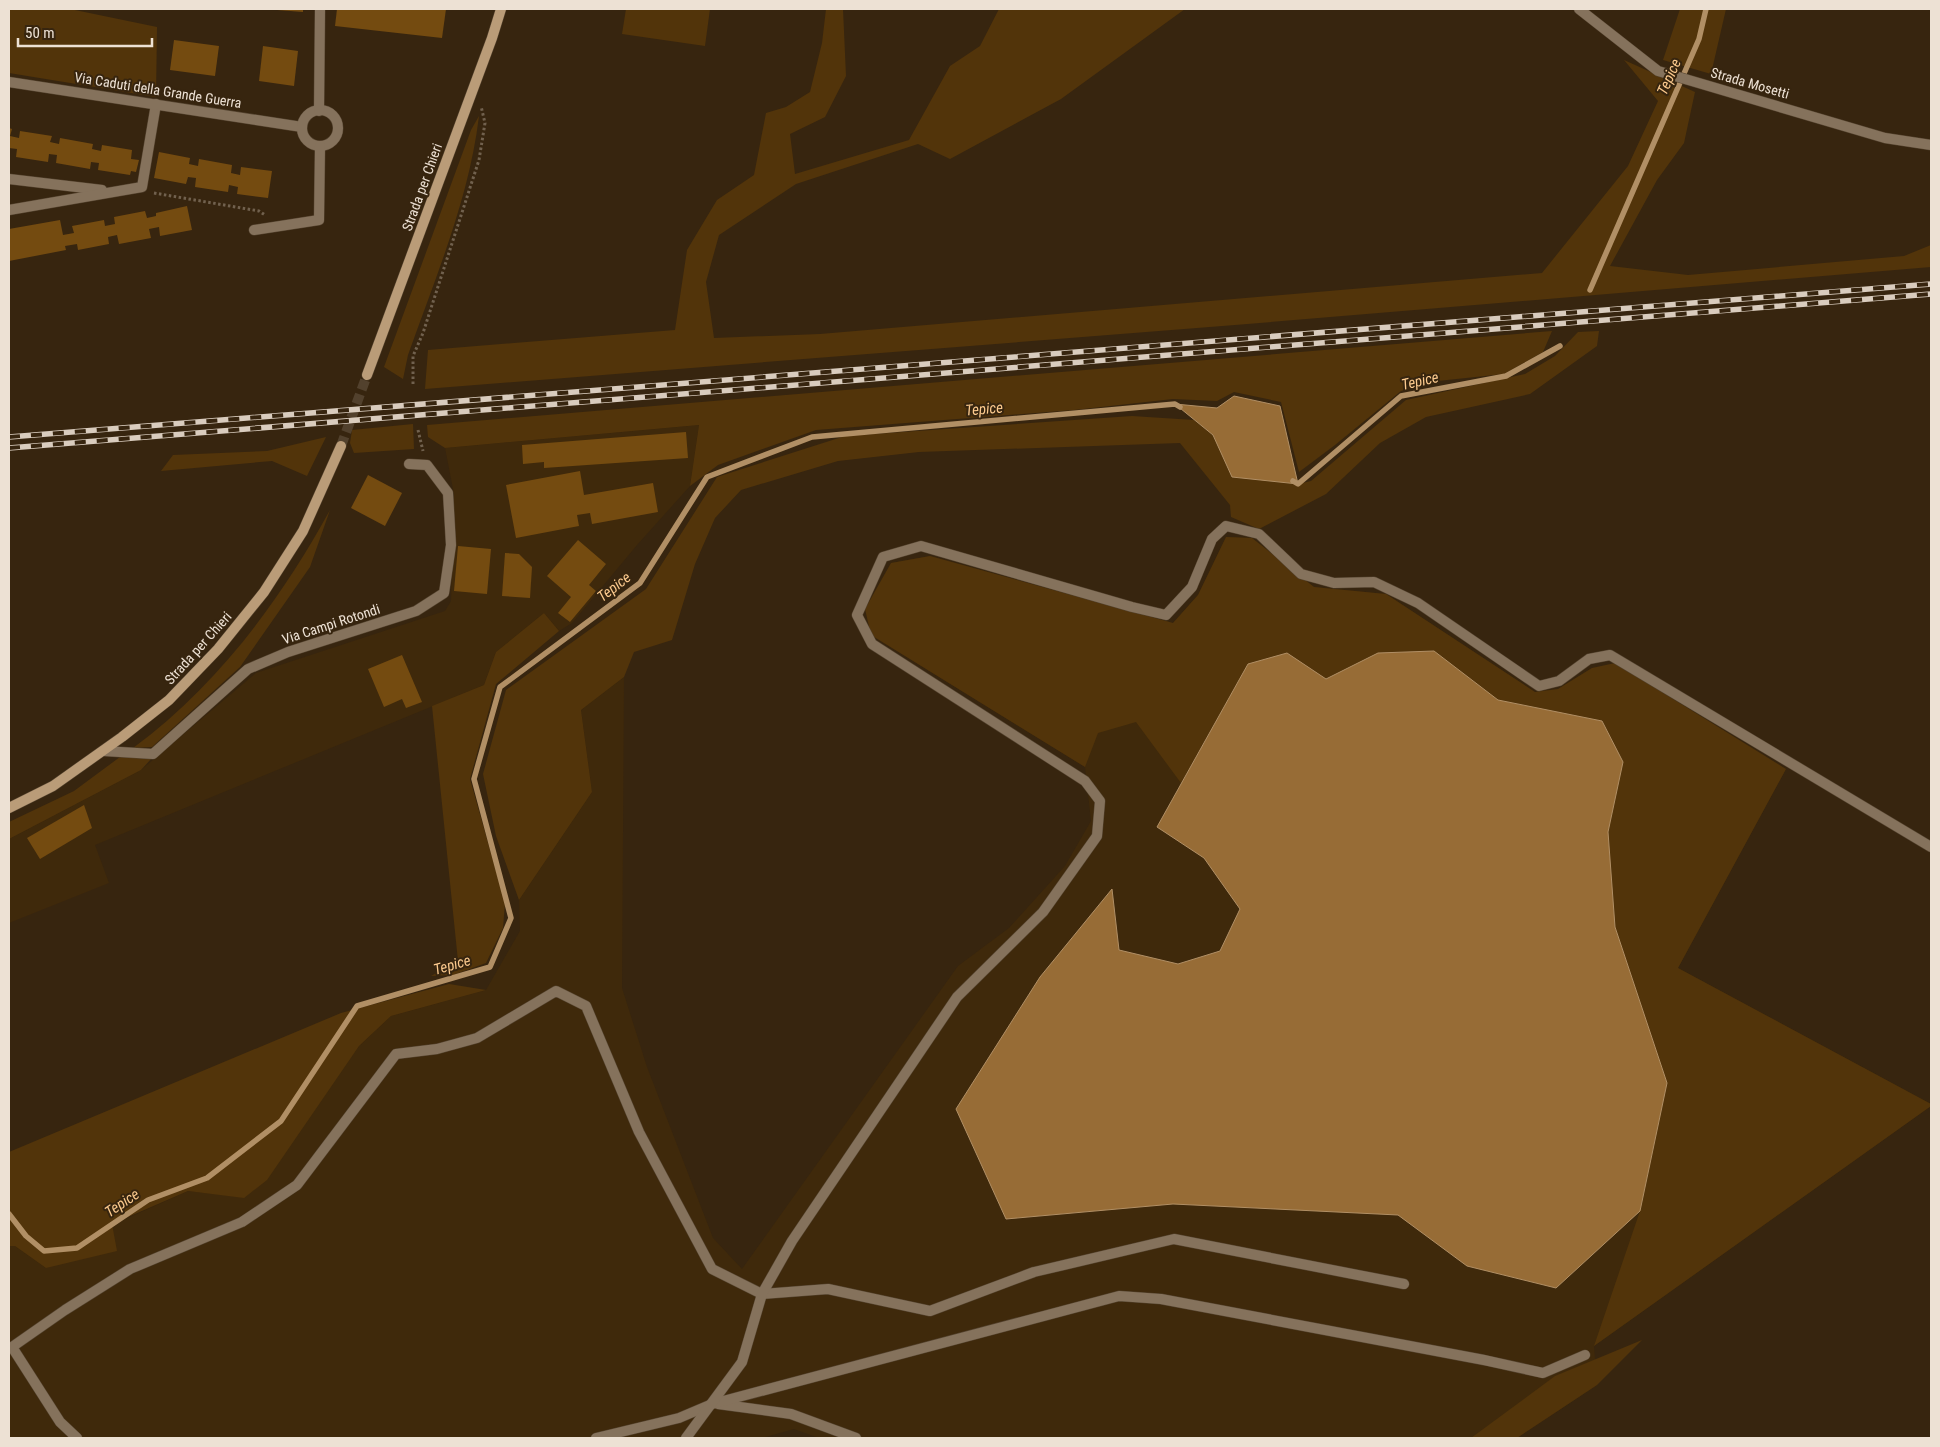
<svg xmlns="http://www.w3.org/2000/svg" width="1940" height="1447" viewBox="0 0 1940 1447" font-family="'Roboto Condensed',sans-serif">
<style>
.built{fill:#3f290b}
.green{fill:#52340a}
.water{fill:#976c36;stroke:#b18f65}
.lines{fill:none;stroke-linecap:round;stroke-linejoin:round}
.stream{stroke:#b18f65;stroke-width:5.5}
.building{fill:#744b10}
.secondary-tunnel{stroke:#52412d;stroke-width:10;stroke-dasharray:10 5;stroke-linecap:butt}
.lane-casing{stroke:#54432f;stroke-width:11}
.street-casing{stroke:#54432f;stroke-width:11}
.secondary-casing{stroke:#54432f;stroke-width:11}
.path{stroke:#71614e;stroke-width:3;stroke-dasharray:2.5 2.5;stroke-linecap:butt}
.lane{stroke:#85725c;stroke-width:10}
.street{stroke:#85725c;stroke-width:10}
.secondary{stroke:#ba9c78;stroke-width:10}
.rail-casing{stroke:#d9ccbe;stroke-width:5.5}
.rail{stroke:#37250f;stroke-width:4;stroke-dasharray:11;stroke-linecap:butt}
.labels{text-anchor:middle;stroke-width:4;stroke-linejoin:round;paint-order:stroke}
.street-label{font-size:14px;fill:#ede1d4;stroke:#37250f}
.water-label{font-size:15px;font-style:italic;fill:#fcca8e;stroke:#37250f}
</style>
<rect width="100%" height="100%" fill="#37250f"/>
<g class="built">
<polygon points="699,425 690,486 637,545 572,623 559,631 544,613 496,652 484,685 95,845 109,883 9,923 9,839 141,770 256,673 445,611 451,601 454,494 445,448"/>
<polygon points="1226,537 1252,538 1314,587 1386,594 1535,692 1558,689 1592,668 1786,769 1678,968 1931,1104 1931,1106 1594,1346 1597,1385 1517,1438 819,1438 794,1429 762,1438 9,1438 9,1246 15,1246 46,1268 112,1225 188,1191 244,1197 359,1046 391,1016 486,990 520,931 519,900 592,792 581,710 624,677 622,988 647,1067 713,1238 742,1269 958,966 1009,928 1065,866 1091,821 1085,767 871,635 891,563 930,556 1173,623 1198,595"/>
</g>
<g class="green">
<polygon points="9,9 70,9 157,27 156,97 9,73"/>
<polygon points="626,9 710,9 705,46 622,34"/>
<polygon points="826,9 843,9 846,76 825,117 790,134 795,174 909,140 950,66 980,46 999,9 1185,9 1061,99 950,159 918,144 796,184 719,235 706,282 714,338 820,334 1542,273 1628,166 1658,101 1624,60 1695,92 1684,143 1657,180 1610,266 1688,275 1904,256 1931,245 1931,267 1235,325 425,389 428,350 675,330 687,250 717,200 754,175 766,113 786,107 810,92 822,43"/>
<polygon points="1680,9 1726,9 1711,74 1663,60"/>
<path d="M479,116C469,199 436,276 408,355L403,379L384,367L471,130Z"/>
<polygon points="1552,331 1543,352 1504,374 1428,382 1401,391 1335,445 1299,472 1281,402 1234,392 1217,401 1173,399 1074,410 816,430 718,465 690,486 699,425 445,448 428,437 427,425"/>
<polygon points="1599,331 1597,346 1530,394 1426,417 1380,443 1326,494 1259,529 1231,517 1230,505 1180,443 919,452 838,461 741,490 715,518 695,564 672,640 634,652 624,677 581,710 592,792 519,900 496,836 483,774 506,690 646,589 717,477 845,436 1132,416 1194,420 1213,435 1232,477 1298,484 1311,481 1406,400 1525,374 1555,356 1578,332"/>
<polygon points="413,424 414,449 354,453 350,443 352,430"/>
<polygon points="326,437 307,476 272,461 161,471 173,455 267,451"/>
<path d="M330,510L310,567L240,667L152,747L133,748C217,686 280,601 330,510Z"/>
<polygon points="1226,537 1252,538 1314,587 1386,594 1535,692 1558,689 1592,668 1615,663 1786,769 1678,968 1931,1104 1931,1106 1594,1346 1640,1211 1667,1083 1615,927 1608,832 1623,762 1602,721 1498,700 1434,651 1378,653 1326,679 1248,664 1181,783 1136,722 1098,733 1085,767 871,635 865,609 891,563 930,556 1173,623 1198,595"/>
<polygon points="544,613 559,631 496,684 470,779 505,903 503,928 486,963 453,975 431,976 458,961 432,706 484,685 496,652"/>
<polygon points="124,754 151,759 141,770 9,839 9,822 74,791"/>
<polygon points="449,984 486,990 391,1016 359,1046 267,1180 244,1198 188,1191 112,1224 117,1251 46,1268 15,1246 9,1246 9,1152 341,1013"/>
<polygon points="1642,1340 1597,1385 1517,1438 1471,1438 1555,1376"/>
</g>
<g class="water">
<polygon points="1234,396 1280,406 1298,484 1232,477 1213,435 1175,404 1217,408"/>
<polygon points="1434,651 1498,700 1602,721 1623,762 1608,832 1615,927 1667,1083 1640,1211 1556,1288 1467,1266 1398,1215 1173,1204 1006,1219 956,1109 1040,977 1112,889 1119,950 1178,964 1220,951 1240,909 1204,858 1157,827 1248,664 1287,653 1326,679 1378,653"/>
</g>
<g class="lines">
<g class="stream">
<polyline points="1590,290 1699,39 1706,9"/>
<polyline points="1293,481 1298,484 1401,396 1506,376 1560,346"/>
<polyline points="9,1214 26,1236 44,1251 77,1248 148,1200 207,1178 281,1121 357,1006 490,967 511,918 474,779 500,687 640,583 707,477 812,437 1175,404 1180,407"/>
</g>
</g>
<g class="building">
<polygon points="277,9 303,9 303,12 277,10"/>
<polygon points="337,9 446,9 442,38 335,26"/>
<polygon points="174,40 219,46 215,76 170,70"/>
<polygon points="263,46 298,51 294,86 259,81"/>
<polygon points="9,128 12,129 10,136 19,138 20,131 52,136 50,142 59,144 60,138 93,144 92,149 101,151 102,145 132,150 131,159 139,160 136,172 131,171 130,175 98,170 99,163 91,162 90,169 56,163 57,155 49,154 48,162 16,157 17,149 9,148"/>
<polygon points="159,152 190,158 189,164 198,166 199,159 232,165 231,173 240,175 241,167 272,171 268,198 237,194 238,187 229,185 228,192 195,187 196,178 188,177 186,184 154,178"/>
<polygon points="187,206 192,230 160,236 159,227 149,229 151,238 119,244 117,235 108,237 109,244 78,250 77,244 65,246 66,250 9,261 9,229 60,220 63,235 74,233 72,226 104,220 105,226 115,224 114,217 145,211 147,218 156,216 156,213"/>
<polygon points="686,432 688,458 544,468 544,462 523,464 522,445"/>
<polygon points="580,471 584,495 653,483 658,512 592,524 590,513 577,515 579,526 516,538 506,485"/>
<polygon points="368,475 402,493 385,526 351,508"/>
<polygon points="578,540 606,564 589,585 596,591 570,622 558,613 571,597 547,576"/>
<polygon points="458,546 491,549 487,594 454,591"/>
<polygon points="505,553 519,554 532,567 530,598 502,596"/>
<polygon points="402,655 422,702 406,708 402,699 384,707 368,669"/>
<polygon points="84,805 92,828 40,859 27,838"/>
</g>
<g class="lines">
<polyline class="secondary-tunnel" points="341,446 367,375"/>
<g class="lane-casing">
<g id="lane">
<polyline points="9,179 102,190"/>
<polyline points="9,210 142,187 156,104"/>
<polyline points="104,751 153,754 248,669 288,652 416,611 444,593 451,545 448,493 427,465 409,464"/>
<polyline points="718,1404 791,1414 856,1438"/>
<polyline points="77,1438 60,1422 12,1347 65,1310 130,1269 242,1222 297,1185 396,1054 437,1049 477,1038 556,991 586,1006 639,1132 712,1269 762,1294 828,1289 930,1311 1034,1272 1174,1239 1404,1284"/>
<polyline points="596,1438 679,1418 712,1404 1119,1296 1161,1299 1484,1360 1543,1373 1585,1355"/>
<polyline points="686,1438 742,1362 762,1294 792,1241 957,997 1043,912 1097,836 1100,801 1085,781 872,644 857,615 883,557 921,546 1132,607 1166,615 1192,587 1212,539 1226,526 1259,534 1301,574 1334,583 1374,582 1418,603 1539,686 1559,681 1589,659 1610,655 1931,847"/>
</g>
</g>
<g class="street-casing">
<g id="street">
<polyline points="1579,9 1658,71 1885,138 1931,145"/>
<polyline points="9,82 302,127"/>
<circle cx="320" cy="128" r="18"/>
<polyline points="319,111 320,9"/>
<polyline points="254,230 319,220 320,146"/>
</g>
</g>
<g class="secondary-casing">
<g id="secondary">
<polyline points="367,375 492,38 501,9"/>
<polyline points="9,808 53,786 122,737 169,700 218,649 264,592 303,531 341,446"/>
</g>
</g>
<g class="path">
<polyline points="154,193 259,211 265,215"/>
<polyline points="413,384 413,356 423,333 479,160 485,123 481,106"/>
<polyline points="418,430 423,451"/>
</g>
<use href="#lane" class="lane"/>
<use href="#street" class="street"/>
<use href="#secondary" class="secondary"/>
<g class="rail-casing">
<g id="rail">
<polyline points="9,437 1931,284"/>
<polyline points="9,448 1931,294"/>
</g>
</g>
<use href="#rail" class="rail"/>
</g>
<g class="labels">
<g class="street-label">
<text transform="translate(1750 83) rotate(16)" y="5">Strada Mosetti</text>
<text transform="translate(158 90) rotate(9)" y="5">Via Caduti della Grande Guerra</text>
<text transform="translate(422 187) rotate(-70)" y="5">Strada per Chieri</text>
<text transform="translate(331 624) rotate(-18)" y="5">Via Campi Rotondi</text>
<text transform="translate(198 648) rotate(-48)" y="5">Strada per Chieri</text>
</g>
<g class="water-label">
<text transform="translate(1669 77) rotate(-66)" y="5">Tepice</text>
<text transform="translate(1420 381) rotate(-13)" y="5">Tepice</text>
<text transform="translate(984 409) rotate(-5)" y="5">Tepice</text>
<text transform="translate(614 587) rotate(-38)" y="5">Tepice</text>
<text transform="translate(452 965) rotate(-16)" y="5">Tepice</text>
<text transform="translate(122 1203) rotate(-34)" y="5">Tepice</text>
</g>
</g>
<rect width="1940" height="1447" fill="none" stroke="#ede1d4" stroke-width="20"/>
<path d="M18 38v8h134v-8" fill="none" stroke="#ede1d4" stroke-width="2.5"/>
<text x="25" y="38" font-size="15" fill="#ede1d4" stroke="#37250f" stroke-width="4" paint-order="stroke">50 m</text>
</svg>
